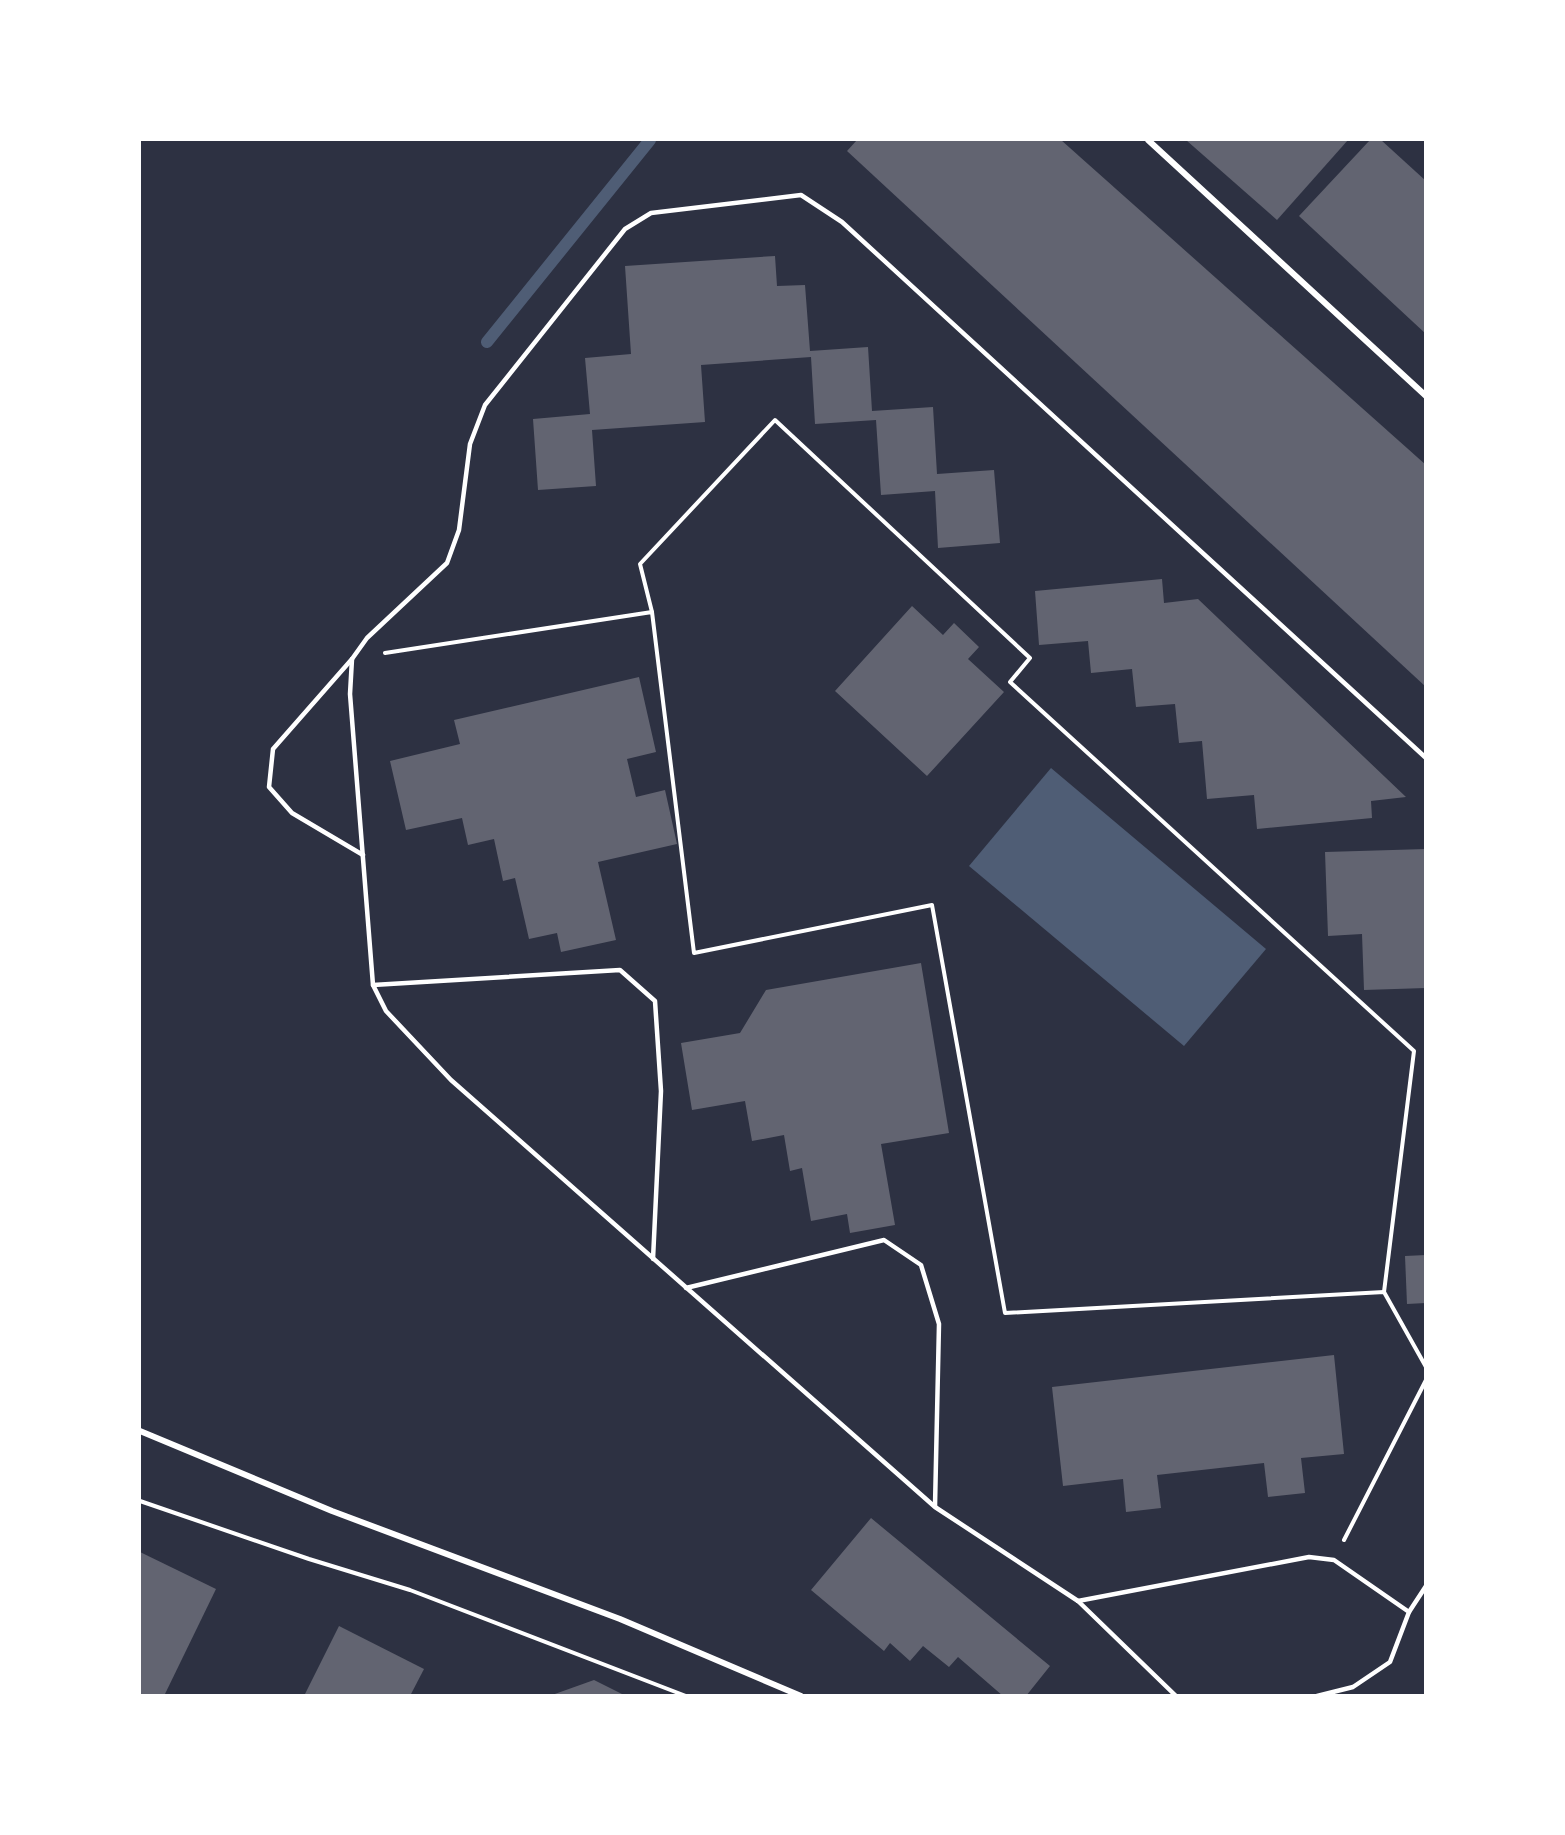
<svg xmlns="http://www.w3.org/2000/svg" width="1565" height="1835" viewBox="0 0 1565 1835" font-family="Signika,sans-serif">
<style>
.water{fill:#4f5d75}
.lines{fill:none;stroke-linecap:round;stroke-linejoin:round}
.stream{stroke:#4f5d75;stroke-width:12}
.building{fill:#626471}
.path{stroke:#fff;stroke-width:4}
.service{stroke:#fff;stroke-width:4.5}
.minor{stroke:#fff;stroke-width:6}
</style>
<rect width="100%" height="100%" fill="#2d3142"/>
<polygon class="water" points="1051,768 1266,949 1184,1046 969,866"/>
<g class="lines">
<polyline class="stream" points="487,342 650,140"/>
</g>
<g class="building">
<polygon points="857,140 1061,140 1426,465 1426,687 847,151"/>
<polygon points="1186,140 1348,140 1277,220"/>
<polygon points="1370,140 1381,140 1426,181 1426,334 1299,216"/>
<polygon points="775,256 777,286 805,285 810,351 868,347 872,411 933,407 937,474 994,470 1000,543 938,548 935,491 881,495 876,420 815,424 811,357 701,365 705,422 592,430 596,486 538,490 533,419 590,414 585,358 631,354 625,266"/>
<polygon points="1162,579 1164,603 1198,599 1406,797 1371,801 1372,818 1257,829 1254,795 1207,799 1202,741 1179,743 1175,704 1136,707 1132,669 1091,673 1088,641 1039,645 1035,591"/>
<polygon points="912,606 943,635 954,623 979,647 968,659 1004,692 927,776 835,691"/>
<polygon points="639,677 656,752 627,759 636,797 665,790 677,844 598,862 616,940 561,952 557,933 529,939 515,878 503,881 494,839 468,845 462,818 406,830 390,761 460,744 454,720"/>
<polygon points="1426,849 1426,988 1364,990 1362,934 1328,936 1325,852"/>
<polygon points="921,963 949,1133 881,1144 895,1225 850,1233 847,1214 811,1221 802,1168 790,1171 784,1135 752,1141 745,1101 692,1110 681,1043 740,1033 766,990"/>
<polygon points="1426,1255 1426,1303 1407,1304 1405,1256"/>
<polygon points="1334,1355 1344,1454 1301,1458 1305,1493 1268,1497 1264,1463 1157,1475 1161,1508 1126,1512 1123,1479 1063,1486 1052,1387"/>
<polygon points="871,1518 1050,1666 1026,1696 1003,1696 958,1657 949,1667 923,1646 910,1661 890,1643 884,1651 811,1590"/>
<polygon points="140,1552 216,1589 164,1696 140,1696"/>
<polygon points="339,1626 424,1669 410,1696 304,1696"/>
<polygon points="594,1680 626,1696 552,1696 552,1695"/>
</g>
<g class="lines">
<g class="path">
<polyline points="652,612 640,564 775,420 1030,658 1010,682 1414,1051 1384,1292"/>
<polyline points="385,653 652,612 694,953 932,905 1005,1313 1384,1292 1426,1367"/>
<polyline points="140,1501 309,1559 410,1590 686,1696"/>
<polyline points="1344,1540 1426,1380"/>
</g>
<g class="service">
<polyline points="352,659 350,694 373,985 386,1011 451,1080 935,1507 1078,1601 1176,1696"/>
<polyline points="363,855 292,813 269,787 273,749 352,659 367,638 447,563 459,530 470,444 485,405 625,229 651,213 801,195 842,222 1426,758"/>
<polyline points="373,985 620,970 655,1001 661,1091 653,1259"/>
<polyline points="686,1288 884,1240 921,1265 939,1324 935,1506"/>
<polyline points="1078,1601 1309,1557 1334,1560 1409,1612 1390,1662 1353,1687 1317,1696"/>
<polyline points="1409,1612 1426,1586"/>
</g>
<g class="minor">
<polyline points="1148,140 1426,396"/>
<polyline points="140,1431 332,1511 620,1619 801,1696"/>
</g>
</g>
<rect width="1565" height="1835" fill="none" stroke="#ffffff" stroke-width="282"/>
</svg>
